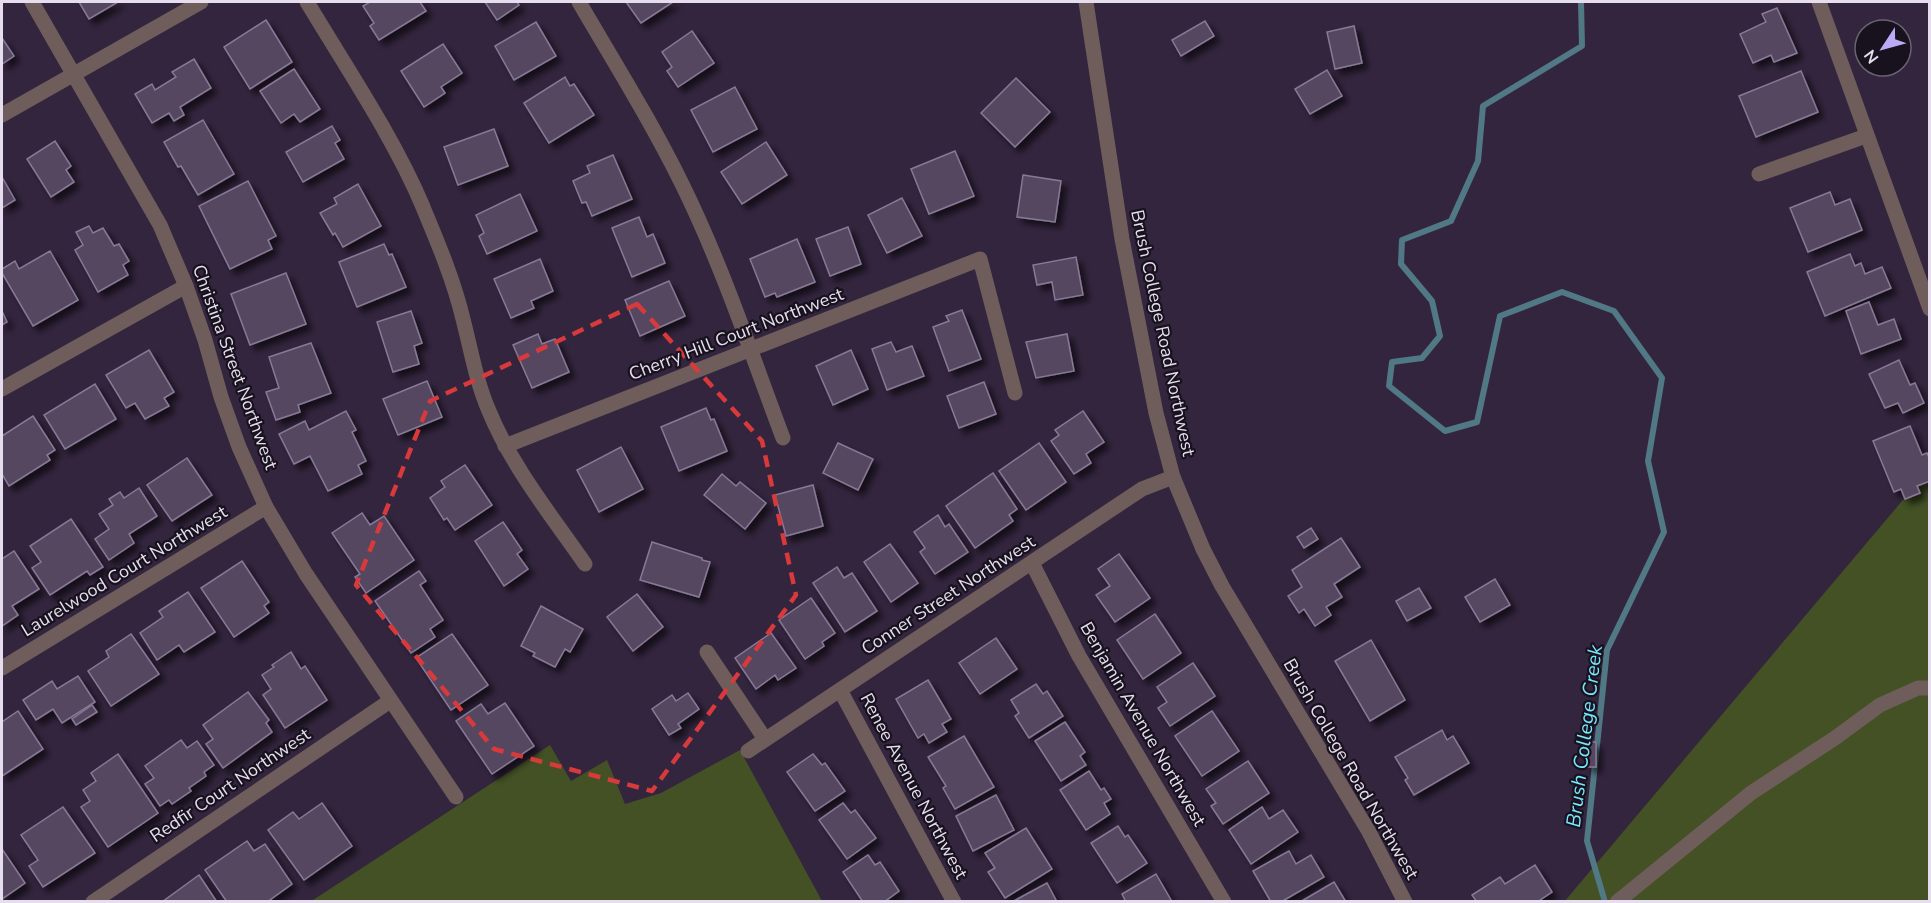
<svg xmlns="http://www.w3.org/2000/svg" width="1931" height="903" viewBox="0 0 1931 903" font-family="'Nunito Sans',sans-serif">
<style>
.green{fill:#435125}
.lines{fill:none;stroke-linecap:round;stroke-linejoin:round}
.stream{stroke:#517885;stroke-width:6}
.building{fill:#544661;stroke:#887996;stroke-width:1.5;filter:url(#shadow)}
.minor{stroke:#6e5d5b;stroke-width:15}
.marked{fill:none;stroke:#d83a3c;stroke-width:4.5;stroke-dasharray:12 8;stroke-linejoin:round}
.labels{text-anchor:middle;stroke-width:4.5;stroke-linejoin:round;paint-order:stroke}
.street-label{font-size:18px;fill:#e6ddee;stroke:#17121d}
.water-label{font-size:20px;font-style:italic;fill:#79e7ff;stroke:#17121d}
</style>
<defs>
<filter id="shadow"><feDropShadow dx="5.5" dy="5.5" stdDeviation="3" flood-color="#0009"/></filter>
</defs>
<rect width="100%" height="100%" fill="#33253e"/>
<g class="green">
<polygon points="1929,472 1929,901 1564,902 1902,501"/>
<polygon points="550,745 571,781 607,760 625,804 661,793 740,750 822,901 310,902"/>
</g>
<g class="lines">
<polyline class="stream" points="1581,2 1582,46 1483,106 1478,161 1451,221 1402,240 1401,264 1432,301 1440,336 1422,358 1392,362 1389,386 1445,431 1477,422 1500,316 1562,292 1614,311 1662,378 1648,461 1664,532 1607,650 1587,841 1605,902"/>
</g>
<g class="building">
<polygon points="79,2 118,2 89,19"/>
<polygon points="370,2 420,2 426,11 379,40 370,26 374,23 363,6"/>
<polygon points="485,2 517,2 519,5 497,20"/>
<polygon points="626,2 673,2 641,23"/>
<polygon points="1777,8 1797,53 1774,62 1771,55 1753,63 1740,34 1766,22 1762,14"/>
<polygon points="266,20 292,62 250,89 224,47"/>
<polygon points="1205,21 1214,36 1181,56 1172,40"/>
<polygon points="536,22 556,56 514,80 495,46"/>
<polygon points="1354,26 1362,63 1335,69 1327,32"/>
<polygon points="692,31 714,63 678,87 667,71 672,67 662,52"/>
<polygon points="2,38 14,56 2,64"/>
<polygon points="443,44 462,73 441,87 445,93 424,107 401,71"/>
<polygon points="194,59 211,88 180,107 184,115 174,121 169,113 152,123 135,94 152,84 155,90 176,77 172,72"/>
<polygon points="294,69 320,109 300,122 294,114 281,123 260,91"/>
<polygon points="1327,70 1342,96 1310,114 1295,89"/>
<polygon points="1801,71 1818,112 1756,137 1739,96"/>
<polygon points="565,77 570,86 574,84 594,115 549,143 524,103"/>
<polygon points="1016,78 1050,112 1015,147 981,113"/>
<polygon points="735,87 757,129 713,152 691,110"/>
<polygon points="203,120 234,174 198,195 181,166 178,167 164,142"/>
<polygon points="332,126 340,140 335,143 344,159 303,182 286,152"/>
<polygon points="494,129 508,166 458,185 444,147"/>
<polygon points="55,141 71,166 66,170 74,182 51,197 27,159"/>
<polygon points="766,142 787,175 742,204 721,172"/>
<polygon points="955,151 974,196 929,214 911,169"/>
<polygon points="613,155 632,199 592,216 586,202 582,203 573,181 590,173 587,166"/>
<polygon points="1023,175 1061,181 1055,222 1017,217"/>
<polygon points="2,177 15,200 2,208"/>
<polygon points="248,181 276,236 268,240 272,249 230,269 199,206"/>
<polygon points="358,184 381,226 343,247 335,233 333,235 320,213 337,204 334,198"/>
<polygon points="1830,192 1835,205 1850,199 1862,230 1808,252 1790,208"/>
<polygon points="520,194 537,231 487,254 479,236 484,233 476,215"/>
<polygon points="902,198 922,236 887,253 868,215"/>
<polygon points="639,217 647,237 653,234 665,263 632,277 612,228"/>
<polygon points="89,226 93,233 103,228 114,246 119,244 129,261 123,265 128,275 98,292 75,250 83,245 76,232"/>
<polygon points="848,227 861,264 830,276 816,239"/>
<polygon points="797,239 815,282 777,297 775,293 765,297 750,259"/>
<polygon points="384,244 389,255 392,254 406,287 357,307 339,262"/>
<polygon points="50,251 78,300 33,326 2,273 2,269 15,261 19,269"/>
<polygon points="1850,254 1855,266 1861,263 1865,274 1882,267 1891,288 1825,316 1807,272"/>
<polygon points="1076,257 1083,295 1055,300 1052,282 1037,285 1033,265"/>
<polygon points="540,259 553,291 531,301 534,308 511,318 494,279"/>
<polygon points="286,273 306,324 250,345 231,294"/>
<polygon points="669,281 685,316 640,336 625,300"/>
<polygon points="1869,302 1878,325 1894,319 1901,339 1861,354 1846,311"/>
<polygon points="962,310 981,359 949,371 933,327 949,321 946,316"/>
<polygon points="2,311 7,322 2,325"/>
<polygon points="411,311 422,343 414,346 419,364 393,372 377,322"/>
<polygon points="538,334 542,344 555,339 569,372 532,388 513,345"/>
<polygon points="1067,334 1074,371 1036,378 1026,342"/>
<polygon points="891,342 896,352 912,346 924,376 887,390 872,349"/>
<polygon points="311,343 331,393 298,405 300,412 276,420 266,392 279,388 269,357"/>
<polygon points="149,350 174,392 164,398 169,406 145,419 135,403 126,408 106,375"/>
<polygon points="851,350 868,389 833,405 816,366"/>
<polygon points="1899,360 1910,385 1915,383 1924,403 1903,413 1898,403 1885,408 1869,374"/>
<polygon points="427,381 442,417 398,435 383,399"/>
<polygon points="984,382 996,414 959,428 947,396"/>
<polygon points="95,384 116,419 65,449 44,415"/>
<polygon points="706,408 711,420 714,419 727,451 679,471 661,427"/>
<polygon points="346,411 356,430 352,432 366,461 358,465 362,474 328,491 310,456 294,464 279,434 305,421 309,430"/>
<polygon points="1083,411 1104,442 1086,454 1091,463 1074,474 1051,441 1059,435 1055,430"/>
<polygon points="33,416 55,450 47,455 50,460 9,486 2,474 2,436"/>
<polygon points="1910,426 1922,455 1927,453 1930,460 1930,481 1917,486 1920,493 1905,499 1901,489 1894,492 1873,441"/>
<polygon points="838,443 873,459 858,490 823,473"/>
<polygon points="1039,443 1066,482 1026,510 999,471"/>
<polygon points="621,447 643,489 599,512 577,470"/>
<polygon points="187,458 212,495 172,521 147,485"/>
<polygon points="465,465 492,505 455,530 447,518 444,520 430,498 445,487 441,481"/>
<polygon points="993,473 1017,509 1009,515 1013,521 975,548 946,506"/>
<polygon points="722,474 736,486 740,482 766,503 745,529 704,495"/>
<polygon points="813,485 823,526 786,536 775,495"/>
<polygon points="139,488 157,516 129,534 134,543 109,560 95,539 109,529 99,514 113,505 109,499 120,492 124,498"/>
<polygon points="362,513 370,525 384,516 414,560 366,593 355,577 360,574 332,533"/>
<polygon points="938,515 945,527 949,524 968,552 935,574 920,552 925,548 914,532"/>
<polygon points="71,519 103,567 90,575 87,571 50,595 32,568 41,562 30,546"/>
<polygon points="503,522 522,550 517,554 528,569 504,586 475,541"/>
<polygon points="1311,528 1318,539 1304,548 1297,537"/>
<polygon points="1341,538 1360,567 1334,584 1342,597 1326,607 1331,615 1315,626 1304,609 1299,613 1288,596 1302,587 1292,570"/>
<polygon points="652,542 702,558 702,560 710,562 699,597 640,580"/>
<polygon points="890,544 918,583 891,602 864,562"/>
<polygon points="14,551 39,589 12,606 18,615 2,626 2,559"/>
<polygon points="1119,554 1150,598 1115,622 1096,595 1110,586 1098,569"/>
<polygon points="242,561 269,602 264,606 269,613 234,637 201,588"/>
<polygon points="837,567 844,578 852,573 877,611 845,632 813,583"/>
<polygon points="419,571 426,581 420,585 443,620 430,629 435,637 411,653 375,601"/>
<polygon points="1495,579 1510,605 1480,622 1465,597"/>
<polygon points="1419,588 1431,608 1407,621 1396,601"/>
<polygon points="188,592 215,632 184,652 179,645 157,660 140,633 163,617 159,611"/>
<polygon points="637,594 663,627 633,651 607,617"/>
<polygon points="811,598 835,633 822,642 824,646 805,659 779,620"/>
<polygon points="541,606 583,629 570,652 565,649 555,667 533,656 535,653 521,646"/>
<polygon points="1155,614 1181,653 1143,679 1117,640"/>
<polygon points="771,633 796,668 778,680 775,675 756,689 735,658"/>
<polygon points="131,634 159,674 111,706 88,671 109,657 106,651"/>
<polygon points="452,634 488,685 451,710 416,658"/>
<polygon points="996,638 1017,669 980,694 959,663"/>
<polygon points="1371,640 1405,700 1370,721 1335,661"/>
<polygon points="291,652 301,669 305,666 327,700 285,728 263,695 271,689 262,675 274,667 272,665"/>
<polygon points="1193,663 1215,696 1170,726 1158,708 1167,702 1157,687"/>
<polygon points="78,676 95,702 62,723 53,709 36,720 23,700 52,681 57,689"/>
<polygon points="928,680 951,719 942,724 947,732 929,743 924,734 918,738 896,699"/>
<polygon points="1036,684 1043,694 1047,691 1063,716 1029,738 1015,716 1019,713 1011,700"/>
<polygon points="248,692 269,720 266,723 272,732 223,768 206,744 213,739 203,725"/>
<polygon points="688,693 699,709 678,724 681,728 669,735 652,709 672,695 676,701"/>
<polygon points="505,703 534,746 492,774 456,721 481,704 488,714"/>
<polygon points="92,705 97,712 76,725 72,719"/>
<polygon points="18,711 43,749 2,776 2,722"/>
<polygon points="1212,711 1239,751 1202,776 1175,736"/>
<polygon points="1065,722 1085,752 1080,756 1086,765 1061,781 1035,741"/>
<polygon points="1442,730 1447,740 1453,736 1469,763 1414,795 1405,780 1408,778 1395,757"/>
<polygon points="964,736 994,787 955,809 943,788 946,786 928,757"/>
<polygon points="181,740 187,748 197,741 214,765 204,772 206,776 189,788 191,791 172,804 169,800 160,806 145,784 154,778 145,766"/>
<rect x="1587" y="742" width="9" height="25"/>
<polygon points="118,754 158,813 108,847 81,807 90,801 83,790 96,781 91,773"/>
<polygon points="813,754 822,765 825,763 845,791 815,811 787,772"/>
<polygon points="1248,761 1269,793 1223,824 1211,806 1216,803 1206,789"/>
<polygon points="1089,771 1101,790 1104,788 1111,799 1104,803 1110,814 1086,830 1060,790"/>
<polygon points="996,795 1014,830 973,851 956,816"/>
<polygon points="322,803 352,846 304,880 268,830 293,812 299,819"/>
<polygon points="843,803 851,813 855,810 876,838 847,859 819,820"/>
<polygon points="63,807 95,853 43,887 29,866 38,860 21,835"/>
<polygon points="1262,807 1269,819 1283,810 1298,832 1251,864 1229,830"/>
<polygon points="1118,826 1125,837 1128,835 1147,863 1117,883 1091,843"/>
<polygon points="1026,828 1052,869 1005,898 988,872 995,868 985,853"/>
<polygon points="247,841 254,851 265,844 292,884 267,902 227,902 205,870"/>
<polygon points="2,849 25,883 2,899"/>
<polygon points="1289,851 1296,864 1311,855 1324,877 1281,902 1271,902 1253,871"/>
<polygon points="868,855 875,865 880,862 899,891 884,902 863,902 843,872"/>
<polygon points="1535,865 1552,892 1537,902 1477,902 1472,895 1500,877 1505,884"/>
<polygon points="1156,874 1171,900 1168,902 1126,902 1122,894"/>
<polygon points="199,875 217,902 162,902"/>
<polygon points="1334,882 1346,902 1300,902"/>
<polygon points="1047,883 1057,902 1012,902"/>
</g>
<g class="lines">
<g class="minor">
<polyline points="32,2 160,225 186,286 205,340 221,397 239,447 266,507 306,574 456,797"/>
<path d="M307,2C346,67 394,138 423,207C438,243 454,281 463,319C471,350 476,381 489,411C512,467 551,515 585,564"/>
<path d="M579,2C614,62 651,121 682,184C722,265 751,353 783,438"/>
<polyline points="1086,2 1122,239 1156,413 1173,477 1203,549 1222,586 1369,832 1405,902"/>
<polyline points="1819,2 1930,309"/>
<polyline points="2,115 201,2"/>
<polyline points="1759,174 1866,136"/>
<polyline points="2,389 186,286"/>
<polyline points="505,446 980,259 1015,393"/>
<polyline points="1032,563 1079,656 1224,902"/>
<polyline points="707,652 765,739"/>
<polyline points="2,668 266,507"/>
<polyline points="840,690 954,902"/>
<polyline points="748,751 1142,489 1173,477"/>
<polyline points="93,902 390,701"/>
<polyline points="1617,902 1751,793 1835,738 1880,705 1918,688 1930,688"/>
</g>
</g>
<path class="marked" d="M637,304L762,441L796,595L652,791L494,749L356,585L430,401Z"/>
<g class="labels">
<g class="street-label">
<text transform="translate(1163 333) rotate(78)" y="6">Brush College Road Northwest</text>
<text transform="translate(736 334) rotate(-21)" y="6">Cherry Hill Court Northwest</text>
<text transform="translate(235 367) rotate(70)" y="6">Christina Street Northwest</text>
<text transform="translate(124 571) rotate(-31)" y="6">Laurelwood Court Northwest</text>
<text transform="translate(948 595) rotate(-33)" y="6">Conner Street Northwest</text>
<text transform="translate(1143 724) rotate(60)" y="6">Benjamin Avenue Northwest</text>
<text transform="translate(1351 769) rotate(60)" y="6">Brush College Road Northwest</text>
<text transform="translate(230 785) rotate(-34)" y="6">Redfir Court Northwest</text>
<text transform="translate(914 786) rotate(62)" y="6">Renee Avenue Northwest</text>
</g>
<g class="water-label">
<text transform="translate(1584 736) rotate(-83)" y="7">Brush College Creek</text>
</g>
</g>
<rect width="1931" height="903" fill="none" stroke="#e6ddee" stroke-width="6"/>
<g transform="translate(1883 48) rotate(234)"><circle r="28" fill="#17121d" stroke="#6a6371" stroke-width="1.5"/>
<path d="M0-4.5L10 22L0 15L-10 22Z" fill="#bbaaf6"/>
<text y="-9" font-size="16" font-weight="bold" text-anchor="middle" fill="#e6ddee">N</text>
</g>
</svg>
